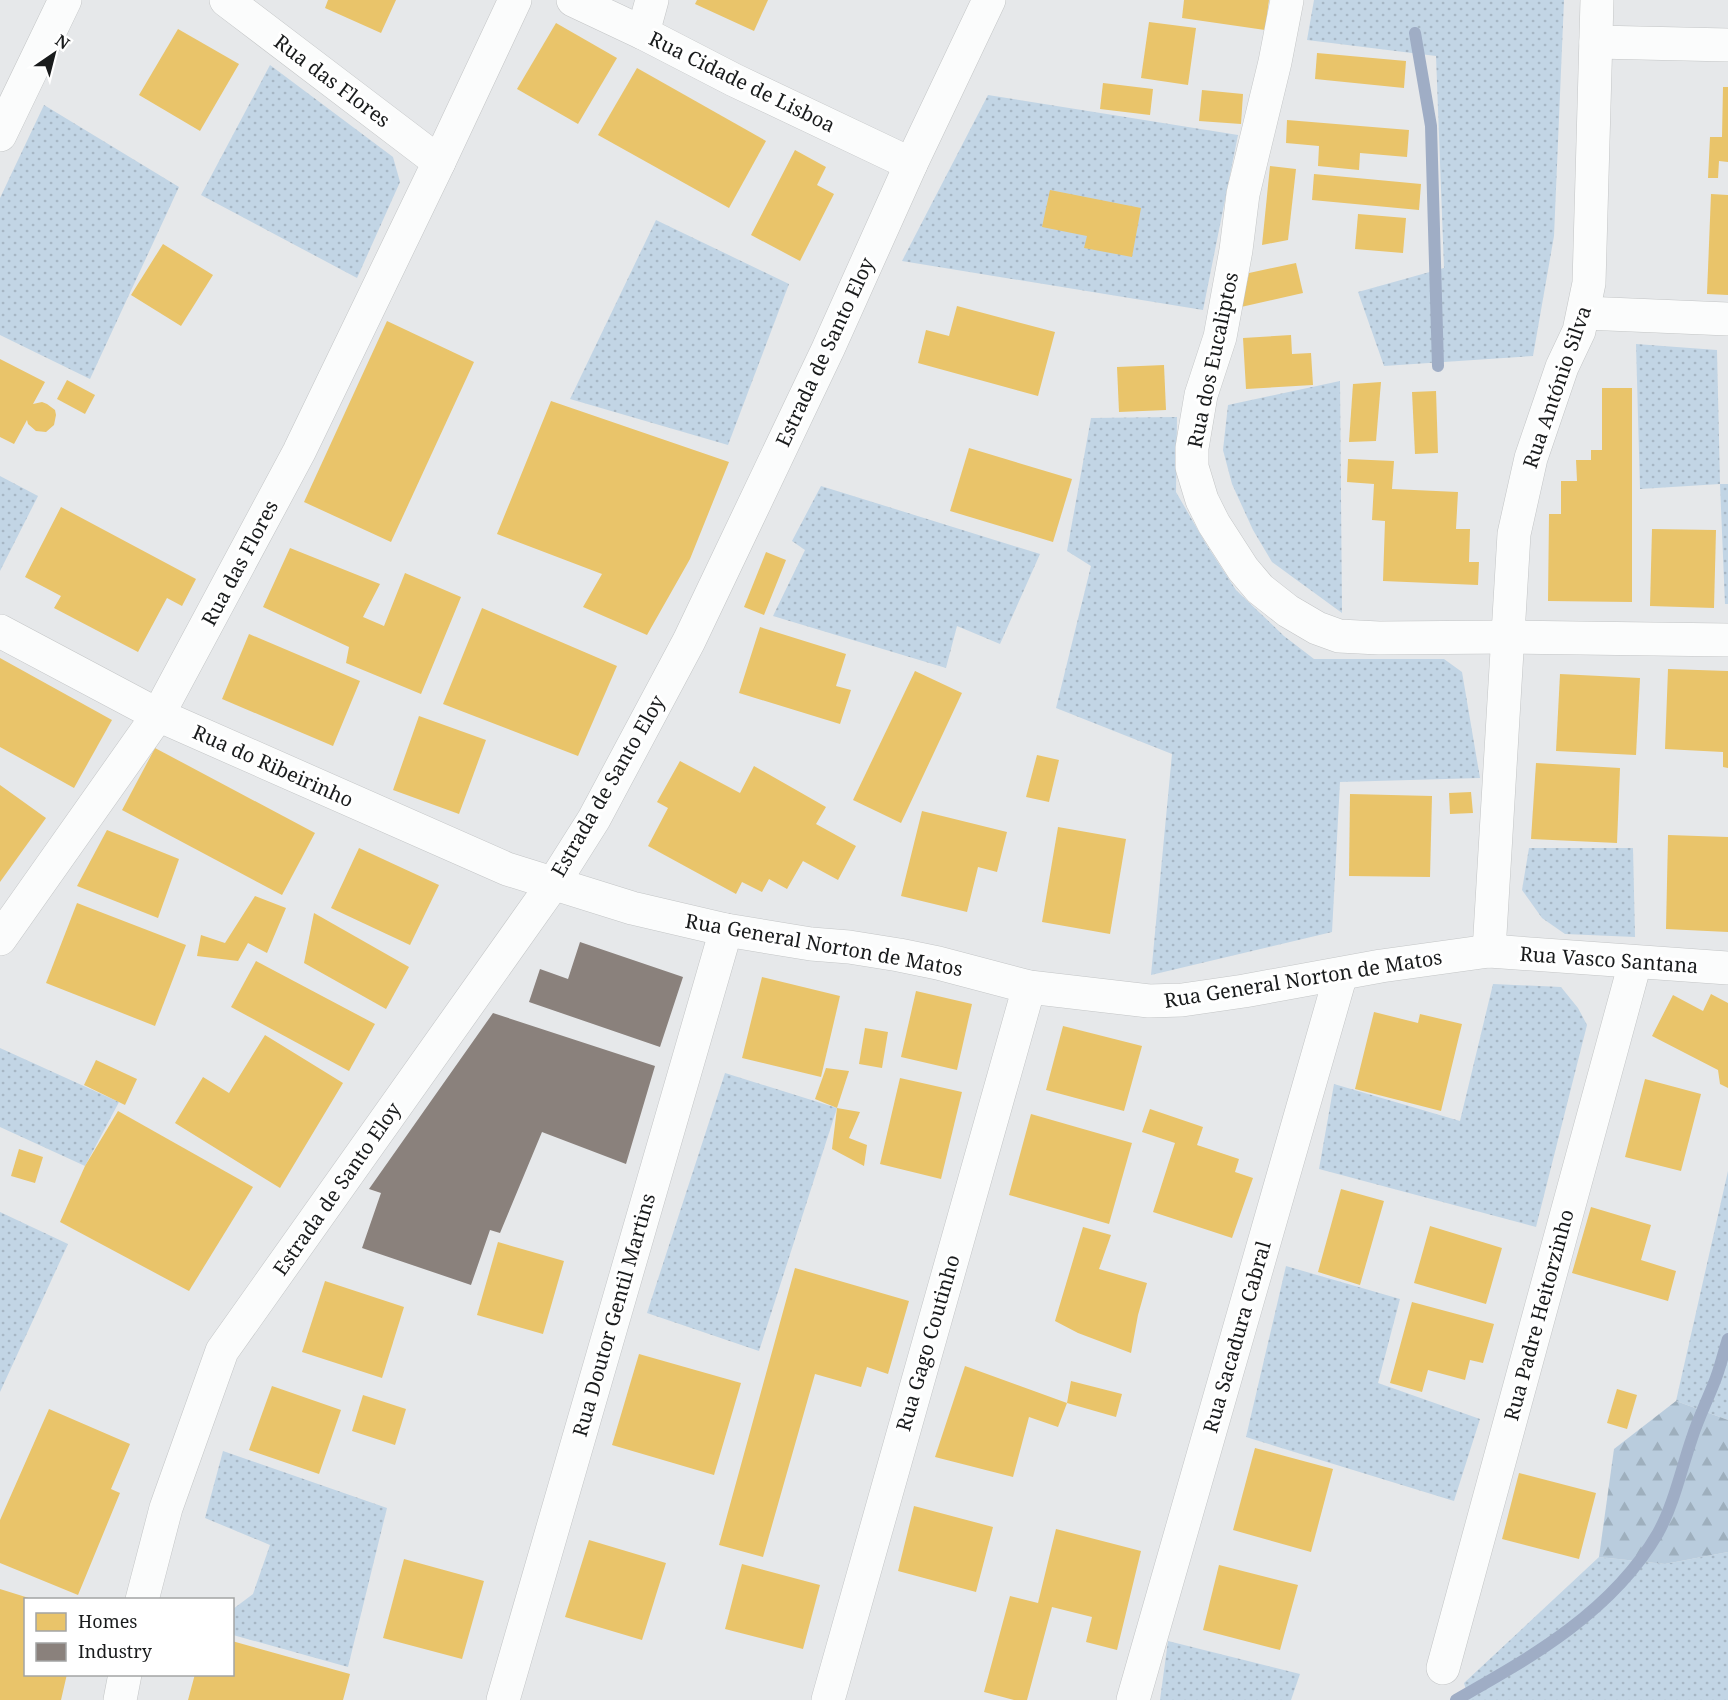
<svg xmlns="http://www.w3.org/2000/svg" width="1728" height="1700" viewBox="0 0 1728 1700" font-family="'Noto Serif',serif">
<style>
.grass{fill:url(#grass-dots)}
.forest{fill:url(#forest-firs)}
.homes{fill:#e9c46a}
.industry{fill:#8a817c}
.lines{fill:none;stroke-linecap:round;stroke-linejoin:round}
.stream{stroke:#9fadc5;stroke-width:12}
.minor-casing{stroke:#c3c5c6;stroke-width:34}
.secondary-casing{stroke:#c3c5c6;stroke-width:34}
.minor{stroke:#fbfcfc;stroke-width:33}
.secondary{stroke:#fbfcfc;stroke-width:33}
.labels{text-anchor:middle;stroke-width:6;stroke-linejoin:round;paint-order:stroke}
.street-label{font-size:20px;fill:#191b1c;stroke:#fff}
</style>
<defs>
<pattern id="grass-dots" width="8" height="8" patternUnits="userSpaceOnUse" patternTransform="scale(1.5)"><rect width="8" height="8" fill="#c2d5e5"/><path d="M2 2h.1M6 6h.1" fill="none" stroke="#a6b6c4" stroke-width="1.8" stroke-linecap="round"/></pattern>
<pattern id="forest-firs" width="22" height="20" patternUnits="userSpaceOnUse" patternTransform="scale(1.5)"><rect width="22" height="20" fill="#b9ccdd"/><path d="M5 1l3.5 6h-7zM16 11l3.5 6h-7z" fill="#9eafbd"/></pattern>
</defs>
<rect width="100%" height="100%" fill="#e6e8ea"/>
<g class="grass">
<polygon points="1314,0 1564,0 1554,236 1533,356 1384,366 1358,292 1444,268 1436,56 1307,40"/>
<polygon points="270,65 393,157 400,182 357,278 201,195"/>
<polygon points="988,95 1238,135 1203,310 902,261"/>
<polygon points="44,105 179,187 90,379 0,335 0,198"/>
<polygon points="656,220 789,284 728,445 570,399"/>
<polygon points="1636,344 1717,350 1720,484 1728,484 1728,604 1725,604 1720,484 1640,489"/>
<polygon points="1340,381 1342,613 1272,562 1253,530 1232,484 1223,450 1228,405"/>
<polygon points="1177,417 1176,492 1206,544 1236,590 1284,636 1314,659 1444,659 1462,672 1480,778 1340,782 1332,932 1151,975 1172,754 1056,708 1091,566 1067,551 1091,418"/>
<polygon points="0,476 38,496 0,571"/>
<polygon points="821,486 1040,554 1000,644 957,626 946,668 773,616 805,550 792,541"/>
<polygon points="1529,848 1633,848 1635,937 1565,934 1542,918 1522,890"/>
<polygon points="1493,984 1561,987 1578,1008 1587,1025 1536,1227 1319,1169 1334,1084 1460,1121"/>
<polygon points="0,1048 119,1102 85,1166 0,1127"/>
<polygon points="725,1073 837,1108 759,1351 647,1313"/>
<polygon points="1728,1171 1728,1420 1676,1401"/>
<polygon points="0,1212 68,1244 0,1392"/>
<polygon points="1286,1266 1400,1299 1378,1383 1480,1419 1454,1501 1246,1437"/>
<polygon points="223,1451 387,1508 348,1667 233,1635 233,1609 253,1594 270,1545 205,1518"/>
<polygon points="1728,1552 1728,1700 1469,1700 1464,1683 1599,1557 1665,1564"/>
<polygon points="1168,1641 1300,1674 1291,1700 1160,1700"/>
</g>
<polygon class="forest" points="1676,1401 1728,1420 1728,1552 1665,1564 1599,1557 1614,1449"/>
<g class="homes">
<polygon points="328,0 396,0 381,33 325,8"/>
<polygon points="697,0 768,0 754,31 695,4"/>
<polygon points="1184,0 1269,0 1265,30 1182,18"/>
<polygon points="1149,22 1196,28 1188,85 1141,78"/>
<polygon points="556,23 617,58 578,124 517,89"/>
<polygon points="178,29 239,64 200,131 139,95"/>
<polygon points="1317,53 1406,61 1404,88 1315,79"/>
<polygon points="637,68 766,141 729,208 598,135"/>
<polygon points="1103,83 1153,89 1150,115 1100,109"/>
<polygon points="1723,87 1728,87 1728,162 1719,161 1718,178 1708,178 1710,137 1722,137"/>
<polygon points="1202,90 1243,94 1241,124 1199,121"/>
<polygon points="1287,120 1409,130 1407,157 1360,153 1359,170 1318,166 1319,146 1286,143"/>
<polygon points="795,150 826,167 817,185 834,194 800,261 751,235"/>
<polygon points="1270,166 1296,169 1288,240 1262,245"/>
<polygon points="1314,174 1421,184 1419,210 1312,200"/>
<polygon points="1050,190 1141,208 1132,257 1084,248 1087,236 1042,227"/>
<polygon points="1711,194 1728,195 1728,295 1707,294"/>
<polygon points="1358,214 1406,218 1403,253 1355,249"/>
<polygon points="163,244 213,275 181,326 131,295"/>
<polygon points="1296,263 1303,293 1241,307 1249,273"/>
<polygon points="957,306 1055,332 1038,396 918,363 926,330 949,336"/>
<polygon points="387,321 474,362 391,542 304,502"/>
<polygon points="1291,335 1292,354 1311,353 1313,385 1246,389 1243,338"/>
<polygon points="0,359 45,382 33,404 42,402 47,404 55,410 56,415 54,425 46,432 36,431 28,424 27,420 14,444 0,437"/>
<polygon points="1164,365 1166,410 1119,412 1117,367"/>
<polygon points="67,380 95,395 85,414 57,399"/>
<polygon points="1381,382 1376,441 1349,442 1353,384"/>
<polygon points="1602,388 1632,388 1632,602 1548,601 1549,514 1561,514 1561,481 1577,481 1576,460 1591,460 1591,450 1602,450"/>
<polygon points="1436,391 1438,453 1415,454 1412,392"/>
<polygon points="551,401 729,462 690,559 647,635 583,607 602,574 497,534"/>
<polygon points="969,448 1072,479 1053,542 950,511"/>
<polygon points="1348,459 1394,461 1392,489 1458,492 1456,529 1470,529 1469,562 1479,562 1478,585 1383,581 1385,521 1372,520 1374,484 1347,482"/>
<polygon points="61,507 196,579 182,606 167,598 138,652 54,608 61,596 25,577"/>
<polygon points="1652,529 1716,530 1714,608 1650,606"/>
<polygon points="290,548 380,584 363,617 384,626 405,573 461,597 421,694 346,663 349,647 263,607"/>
<polygon points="766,552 786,560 764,615 744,607"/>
<polygon points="482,608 617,666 578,756 443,704"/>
<polygon points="760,627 846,654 836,686 851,690 840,724 739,693"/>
<polygon points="249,634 360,681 333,746 222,699"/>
<polygon points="0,658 112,720 74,788 0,747"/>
<polygon points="1668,669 1728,671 1728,768 1723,767 1723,752 1665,749"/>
<polygon points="915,671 962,693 901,823 853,800"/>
<polygon points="1560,674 1640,678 1636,755 1556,751"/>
<polygon points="419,716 486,740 459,814 393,790"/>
<polygon points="155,748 315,833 282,895 122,810"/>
<polygon points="1037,755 1059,760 1049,802 1026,797"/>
<polygon points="680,761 740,793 754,766 826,807 816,824 856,846 838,880 803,861 787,889 769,879 762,892 742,882 736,894 648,846 668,808 657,802"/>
<polygon points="1536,763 1620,768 1617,843 1531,839"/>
<polygon points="0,785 46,818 0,882"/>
<polygon points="1471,792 1473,813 1450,814 1449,793"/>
<polygon points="1350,794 1432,796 1430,877 1349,876"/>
<polygon points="922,811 1007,832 997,872 978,867 967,912 901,896"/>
<polygon points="1058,827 1126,839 1110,934 1042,922"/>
<polygon points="107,830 179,859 158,918 77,886"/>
<polygon points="1668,835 1728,837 1728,932 1666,929"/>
<polygon points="359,848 439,885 410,945 331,908"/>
<polygon points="255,896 286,908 267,953 248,943 238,961 197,956 201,935 225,943"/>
<polygon points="77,903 186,945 155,1026 46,983"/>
<polygon points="314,913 409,967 386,1009 304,963"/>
<polygon points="256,961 375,1024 349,1071 231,1007"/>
<polygon points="762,977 840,996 821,1077 742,1058"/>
<polygon points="916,991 972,1004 957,1070 901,1057"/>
<polygon points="1711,994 1728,1003 1728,1088 1720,1084 1718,1070 1652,1036 1673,995 1703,1011"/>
<polygon points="1374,1012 1418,1023 1420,1014 1462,1024 1441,1111 1355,1089"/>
<polygon points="1063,1026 1142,1046 1124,1111 1046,1090"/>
<polygon points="865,1028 888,1032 882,1068 859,1064"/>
<polygon points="265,1035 343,1083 280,1188 175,1123 203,1077 229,1093"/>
<polygon points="96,1060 137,1079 125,1105 84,1085"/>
<polygon points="826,1068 849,1071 837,1108 815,1099"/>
<polygon points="900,1078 962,1092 941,1179 880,1164"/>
<polygon points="1645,1079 1701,1094 1681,1171 1625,1157"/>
<polygon points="837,1108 860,1112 849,1138 867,1145 864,1166 832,1149"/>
<polygon points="1150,1109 1203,1127 1197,1145 1239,1159 1235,1172 1253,1178 1232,1238 1153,1212 1175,1143 1142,1132"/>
<polygon points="118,1111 253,1187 189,1291 60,1222 85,1166"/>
<polygon points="1031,1114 1132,1143 1109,1224 1009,1195"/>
<polygon points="19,1149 43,1157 35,1183 11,1176"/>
<polygon points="1341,1189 1384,1201 1360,1285 1318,1272"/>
<polygon points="1591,1207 1651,1225 1641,1260 1676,1271 1668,1301 1572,1273"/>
<polygon points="1430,1226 1502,1248 1486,1304 1414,1283"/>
<polygon points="1083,1227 1111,1235 1099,1269 1147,1283 1138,1315 1131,1353 1078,1333 1055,1321"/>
<polygon points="498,1242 564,1261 543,1334 477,1315"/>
<polygon points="795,1268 909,1301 888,1374 867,1367 861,1387 815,1374 763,1557 719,1545"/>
<polygon points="325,1281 404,1307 382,1378 302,1352"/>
<polygon points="1412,1302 1494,1324 1483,1363 1470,1360 1465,1380 1428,1370 1422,1392 1390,1383"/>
<polygon points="639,1354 741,1383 714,1475 612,1445"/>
<polygon points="965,1366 1067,1403 1058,1427 1029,1417 1013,1477 935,1457"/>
<polygon points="1071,1381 1122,1394 1116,1417 1067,1403"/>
<polygon points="272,1386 341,1410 319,1474 249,1450"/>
<polygon points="1617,1389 1637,1395 1627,1429 1607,1423"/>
<polygon points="363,1395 406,1409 395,1445 352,1431"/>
<polygon points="49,1409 130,1444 111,1489 120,1493 78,1595 0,1563 0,1520"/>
<polygon points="1255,1448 1333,1469 1311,1552 1233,1530"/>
<polygon points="1519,1473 1596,1493 1579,1559 1502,1539"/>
<polygon points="914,1506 993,1527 976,1592 898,1571"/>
<polygon points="1056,1529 1141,1551 1117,1650 1086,1642 1092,1617 1052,1607 1027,1700 1014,1700 984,1692 1010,1596 1038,1603"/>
<polygon points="589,1540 666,1563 642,1640 565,1617"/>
<polygon points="404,1559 484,1581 462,1659 383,1638"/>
<polygon points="742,1564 820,1585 803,1649 725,1629"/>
<polygon points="1219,1565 1298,1585 1280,1650 1203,1630"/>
<polygon points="0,1589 32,1599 26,1599 26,1674 67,1674 61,1700 0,1700"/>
<polygon points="232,1641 350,1674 343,1700 188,1700 195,1674 232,1674"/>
</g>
<g class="industry">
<polygon points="580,942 683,977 660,1047 529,1002 540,969 568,979"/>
<polygon points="493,1013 655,1066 626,1164 542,1132 500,1233 490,1230 471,1285 362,1248 381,1193 369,1189"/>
</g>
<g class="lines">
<g class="stream">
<polyline points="1415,33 1431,126 1438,366"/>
<path d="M1456,1700C1532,1657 1613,1611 1658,1533C1674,1504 1681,1470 1692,1438C1698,1419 1707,1401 1714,1383C1720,1369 1723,1354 1728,1339"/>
</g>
<g class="minor-casing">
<g id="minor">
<polyline points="573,0 643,33 734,80 911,164"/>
<polyline points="1287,0 1275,62 1243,194 1236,250 1220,337 1201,395 1192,448 1192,467 1202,500 1214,524 1243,569 1260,589 1288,611 1317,628 1339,636 1379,638 1509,637 1728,640"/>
<polyline points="643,33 652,0"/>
<polyline points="1596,42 1728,45"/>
<polyline points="0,135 65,0"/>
<polyline points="439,162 515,0"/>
<polyline points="1584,313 1728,319"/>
<polyline points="0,631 158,715 507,869 632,908 726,930 811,944 849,947 899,955 938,963 1029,987 1149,1001 1182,1000 1244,991 1381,966 1489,951 1728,968"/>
<polyline points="0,939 158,715 299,452 439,162 226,0"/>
<polyline points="1489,951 1514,534 1531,458 1562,367 1579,331 1589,283 1597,0"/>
<polyline points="1443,1668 1635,963"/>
<polyline points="503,1700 726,930"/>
<polyline points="828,1700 1029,987"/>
<polyline points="1133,1700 1341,974"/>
</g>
</g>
<g class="secondary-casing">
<g id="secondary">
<polyline points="142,1600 166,1508 222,1351 553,884 594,819 689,641 828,349 911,164 989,0"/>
<polyline points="120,1700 125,1674"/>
</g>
</g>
<use href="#minor" class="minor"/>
<use href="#secondary" class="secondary"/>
</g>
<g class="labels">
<g class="street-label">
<text transform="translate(332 81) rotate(37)" y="7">Rua das Flores</text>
<text transform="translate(742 82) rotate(26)" y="7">Rua Cidade de Lisboa</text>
<text transform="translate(825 352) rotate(-65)" y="7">Estrada de Santo Eloy</text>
<text transform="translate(1213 360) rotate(-78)" y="7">Rua dos Eucaliptos</text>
<text transform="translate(1557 387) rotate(-71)" y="7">Rua António Silva</text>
<text transform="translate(240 563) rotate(-62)" y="7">Rua das Flores</text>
<text transform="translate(273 766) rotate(24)" y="7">Rua do Ribeirinho</text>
<text transform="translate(608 786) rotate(-60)" y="7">Estrada de Santo Eloy</text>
<text transform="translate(824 945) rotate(10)" y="7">Rua General Norton de Matos</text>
<text transform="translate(1609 960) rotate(4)" y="7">Rua Vasco Santana</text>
<text transform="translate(1303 979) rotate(-9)" y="7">Rua General Norton de Matos</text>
<text transform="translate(337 1189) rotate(-55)" y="7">Estrada de Santo Eloy</text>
<text transform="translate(614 1315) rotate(-74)" y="7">Rua Doutor Gentil Martins</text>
<text transform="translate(1539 1315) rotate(-75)" y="7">Rua Padre Heitorzinho</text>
<text transform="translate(1237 1337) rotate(-74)" y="7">Rua Sacadura Cabral</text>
<text transform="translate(928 1343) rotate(-74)" y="7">Rua Gago Coutinho</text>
</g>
</g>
<rect x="24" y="1598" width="210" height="78" fill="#ffffff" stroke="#a3a4a4" stroke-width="1.5"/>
<rect x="36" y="1613" width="30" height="18" fill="#e9c46a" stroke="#a3a4a4" stroke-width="1.5"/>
<text x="78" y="1628" font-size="18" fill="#191b1c">Homes</text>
<rect x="36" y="1643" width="30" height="18" fill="#8a817c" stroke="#a3a4a4" stroke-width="1.5"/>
<text x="78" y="1658" font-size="18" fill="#191b1c">Industry</text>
<g transform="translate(54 54) rotate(35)" stroke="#ffffff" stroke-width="4.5" paint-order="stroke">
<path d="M0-4.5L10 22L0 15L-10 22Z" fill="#191b1c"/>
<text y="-9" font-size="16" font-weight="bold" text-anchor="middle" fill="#191b1c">N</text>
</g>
</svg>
